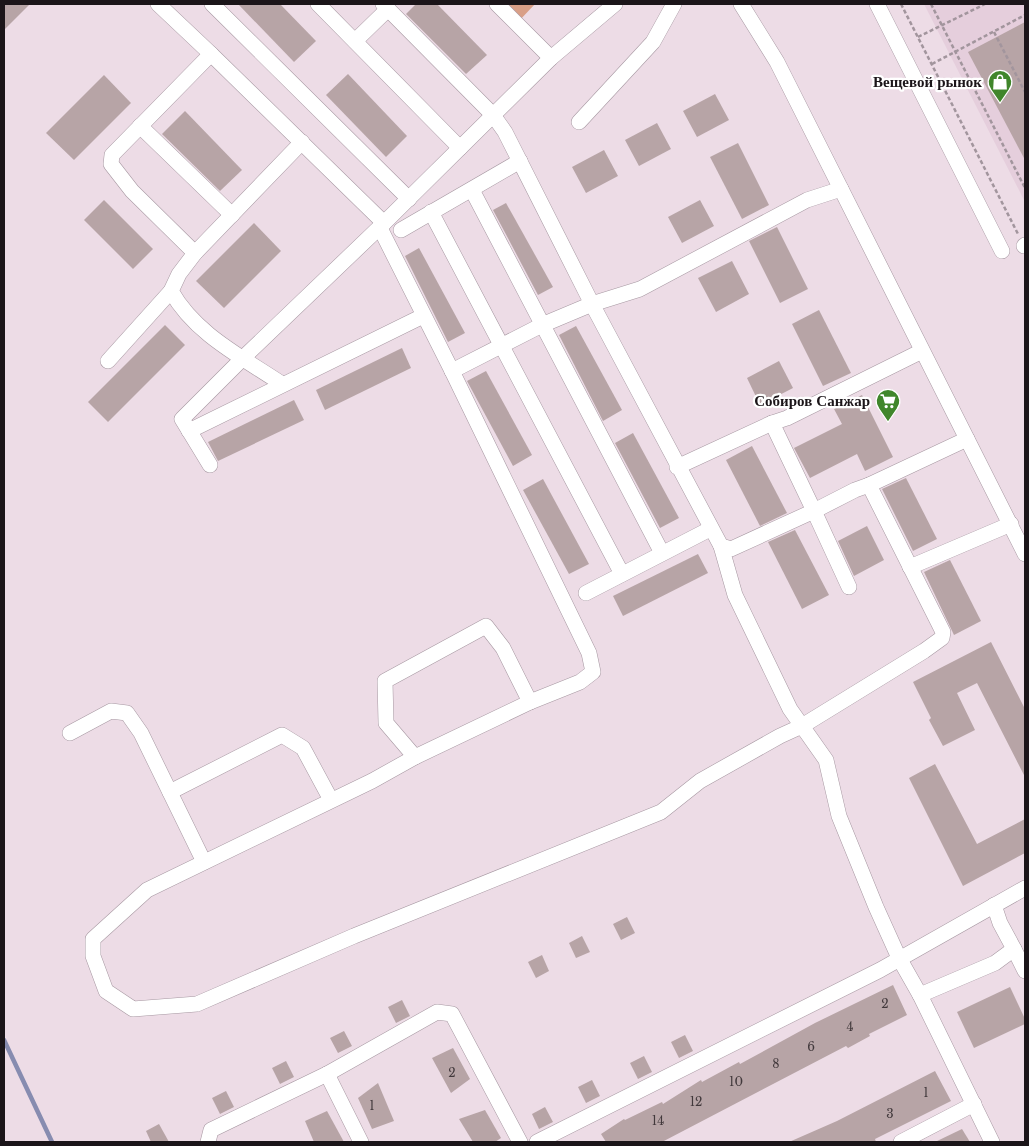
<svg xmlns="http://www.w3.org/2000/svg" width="1029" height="1146" viewBox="0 0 1029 1146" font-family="'Libre Baskerville',serif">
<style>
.built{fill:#e5cedc}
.green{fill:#d99f87}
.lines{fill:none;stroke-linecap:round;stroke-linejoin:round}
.stream{stroke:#878cb0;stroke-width:4.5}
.building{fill:#b7a4a6}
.minor-casing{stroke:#a798a2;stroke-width:16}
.path{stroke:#a2959d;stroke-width:2.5;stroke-dasharray:4 2.5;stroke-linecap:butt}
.minor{stroke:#fff;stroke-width:15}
.labels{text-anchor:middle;stroke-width:4.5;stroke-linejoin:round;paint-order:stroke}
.number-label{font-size:12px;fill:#42393c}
.poi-label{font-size:15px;font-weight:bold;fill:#1b1519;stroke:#fff;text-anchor:end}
</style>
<rect width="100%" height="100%" fill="#eddce6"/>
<polygon class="built" points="924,4 1025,4 1025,202"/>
<polygon class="green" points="499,4 535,4 518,22"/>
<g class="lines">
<polyline class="stream" points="4,1040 52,1142"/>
</g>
<g class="building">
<polygon points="4,4 30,4 4,30"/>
<polygon points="238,4 280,4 316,41 294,62"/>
<polygon points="416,4 437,4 487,55 466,74 406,14"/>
<polygon points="1025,22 1025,160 968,52"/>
<polygon points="348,74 407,136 386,157 326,95"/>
<polygon points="104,75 131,103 74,160 46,133"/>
<polygon points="715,94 729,120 697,137 683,111"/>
<polygon points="185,111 242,170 220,191 162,134"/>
<polygon points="657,123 671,149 639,166 625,140"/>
<polygon points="738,143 769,205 742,219 710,157"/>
<polygon points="604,150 618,176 586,193 572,167"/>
<polygon points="104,200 153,249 133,269 84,220"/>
<polygon points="700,200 714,226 682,243 668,217"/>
<polygon points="506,203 553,287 538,295 493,210"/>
<polygon points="254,223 281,251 224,308 196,281"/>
<polygon points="777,227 808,289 780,303 749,241"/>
<polygon points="419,248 465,333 448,342 405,256"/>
<polygon points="732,261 749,294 716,312 698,278"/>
<polygon points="819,310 851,373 823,386 792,324"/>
<polygon points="165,325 185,345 108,422 88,402"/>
<polygon points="576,326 622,410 603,421 559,335"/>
<polygon points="402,348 411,368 325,410 316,390"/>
<polygon points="779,361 793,388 760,405 747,378"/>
<polygon points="486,371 532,455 513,466 467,381"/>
<polygon points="862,395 893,457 865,471 857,454 810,478 794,448 842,424 834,409"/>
<polygon points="294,400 304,420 218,461 208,442"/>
<polygon points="633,433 679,518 660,528 615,443"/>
<polygon points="752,446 787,513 760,526 726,460"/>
<polygon points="906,478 937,539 913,551 882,489"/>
<polygon points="543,479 589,564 569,574 523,490"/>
<polygon points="867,526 884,560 854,576 838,541"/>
<polygon points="795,530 829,595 802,609 768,542"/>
<polygon points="698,554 708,573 623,616 613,596"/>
<polygon points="950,560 981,621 954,635 924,572"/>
<polygon points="991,642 1025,709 1025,777 977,683 957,693 975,730 943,746 929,720 931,718 913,682"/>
<polygon points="935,764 977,844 1025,819 1025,853 963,886 909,778"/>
<polygon points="627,917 635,933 621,940 613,924"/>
<polygon points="582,936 590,952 576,958 569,943"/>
<polygon points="542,955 549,971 536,978 528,962"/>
<polygon points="893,985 907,1015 869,1034 870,1036 848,1048 846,1046 662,1142 606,1142 601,1134 624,1119 625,1120 662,1102 663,1104 701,1080 702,1082 739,1062 740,1064 815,1023"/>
<polygon points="1010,987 1025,1019 1025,1024 974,1048 957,1012"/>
<polygon points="402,1000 410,1016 396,1023 388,1007"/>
<polygon points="344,1031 352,1046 338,1053 330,1038"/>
<polygon points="685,1035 693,1051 679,1058 671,1042"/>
<polygon points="453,1048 470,1079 451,1093 432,1058"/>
<polygon points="644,1056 652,1072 638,1079 630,1063"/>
<polygon points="286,1061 294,1077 280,1084 272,1068"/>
<polygon points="935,1071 951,1101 875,1139 876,1142 789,1142 837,1121"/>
<polygon points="592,1080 600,1096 586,1103 578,1087"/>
<polygon points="378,1083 394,1121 372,1129 358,1098"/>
<polygon points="226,1091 234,1107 220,1114 212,1098"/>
<polygon points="545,1107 553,1122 539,1129 532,1114"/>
<polygon points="485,1110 501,1138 495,1142 473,1142 459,1119"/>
<polygon points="327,1111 344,1142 314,1142 305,1121"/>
<polygon points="159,1124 169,1142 151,1142 146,1131"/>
<polygon points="962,1129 970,1142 935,1142"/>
</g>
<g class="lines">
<g class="minor-casing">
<g id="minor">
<polyline points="158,4 211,54"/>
<polyline points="212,4 409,199"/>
<polyline points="318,4 460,148"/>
<polyline points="383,4 493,115 505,132 592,304 721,546 731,549 814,511 849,587"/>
<polyline points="497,4 551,58"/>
<polyline points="741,4 777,62 1025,554"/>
<polyline points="877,4 1002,251"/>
<polyline points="355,41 388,9"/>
<polyline points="579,122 653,42 674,4"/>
<polyline points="140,126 232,215"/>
<polyline points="472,190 662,553"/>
<polyline points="431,212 622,574"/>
<polyline points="380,228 452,371 589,653 593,672 580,682 530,702 415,757 372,781 147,890 93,939 93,956 106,991 133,1009 197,1004 354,936 661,812 700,781 780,736 802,726 826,760 839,816 876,907 899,958 920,995 992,1142"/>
<polyline points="401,230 520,161"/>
<polyline points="1024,246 1025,245"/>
<polyline points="195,253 132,191 111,164 112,155 211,54 384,223"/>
<polyline points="108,361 171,291"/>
<polyline points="452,371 542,325 592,304 640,289 807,200 841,189"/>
<path d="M282,384C242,357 195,334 171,291L179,274L195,253L302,142"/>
<polyline points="189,431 423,316"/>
<polyline points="210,465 182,419 243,358 384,223 551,58 615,4"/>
<polyline points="677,467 772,423"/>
<polyline points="869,485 967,439"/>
<polyline points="721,546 735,595 790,709 802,726 924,651 942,638 943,632 869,485 855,490 814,511 772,423 787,418 922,351"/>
<polyline points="910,567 1011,524"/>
<polyline points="586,593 710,529"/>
<polyline points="70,733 111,711 127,713 141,733 204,862"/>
<polyline points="415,757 386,723 385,681 486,626 503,648 530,702"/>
<polyline points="170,792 282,735 303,748 331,800"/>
<polyline points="1014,949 1025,971"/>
<polyline points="920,995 995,963 1014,949 1000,923 994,905"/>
<polyline points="327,1074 361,1142"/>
<polyline points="208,1142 211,1130 327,1074 437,1012 452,1014 520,1142"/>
<polyline points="537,1142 880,970 1025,888"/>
<polyline points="901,1142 974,1104"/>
</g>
</g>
<g class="path">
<polyline points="901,4 1018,234"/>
<polyline points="931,4 1025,188"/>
<polyline points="994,32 1025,92"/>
<polyline points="918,37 985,4"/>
<polyline points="932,64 1025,15"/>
</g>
<use href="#minor" class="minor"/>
</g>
<defs>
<g id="shop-pin" transform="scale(1.25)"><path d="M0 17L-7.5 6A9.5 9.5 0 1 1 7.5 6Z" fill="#40862b" stroke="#fff"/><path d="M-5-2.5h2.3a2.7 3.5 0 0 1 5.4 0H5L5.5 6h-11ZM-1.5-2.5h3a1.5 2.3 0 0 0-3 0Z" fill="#fff"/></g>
<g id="supermarket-pin" transform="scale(1.25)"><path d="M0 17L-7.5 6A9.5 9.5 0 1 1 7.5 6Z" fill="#40862b" stroke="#fff"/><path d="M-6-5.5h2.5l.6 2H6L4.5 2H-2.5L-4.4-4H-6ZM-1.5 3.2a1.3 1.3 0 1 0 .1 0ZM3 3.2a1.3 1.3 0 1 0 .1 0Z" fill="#fff"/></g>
</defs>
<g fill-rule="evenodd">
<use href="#shop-pin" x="1000" y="82"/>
<use href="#supermarket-pin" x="888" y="401"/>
</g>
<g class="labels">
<g class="number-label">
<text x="885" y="1008">2</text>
<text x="850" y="1031">4</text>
<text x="811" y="1051">6</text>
<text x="776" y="1068">8</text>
<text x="452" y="1077">2</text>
<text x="736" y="1086">10</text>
<text x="926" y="1097">1</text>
<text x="696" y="1106">12</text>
<text x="372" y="1110">1</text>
<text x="890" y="1118">3</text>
<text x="658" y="1125">14</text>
</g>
<g class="poi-label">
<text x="982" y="87">Вещевой рынок</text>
<text x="870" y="406">Собиров Санжар</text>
</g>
</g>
<rect width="1029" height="1146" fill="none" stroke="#1b1519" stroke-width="10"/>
</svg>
